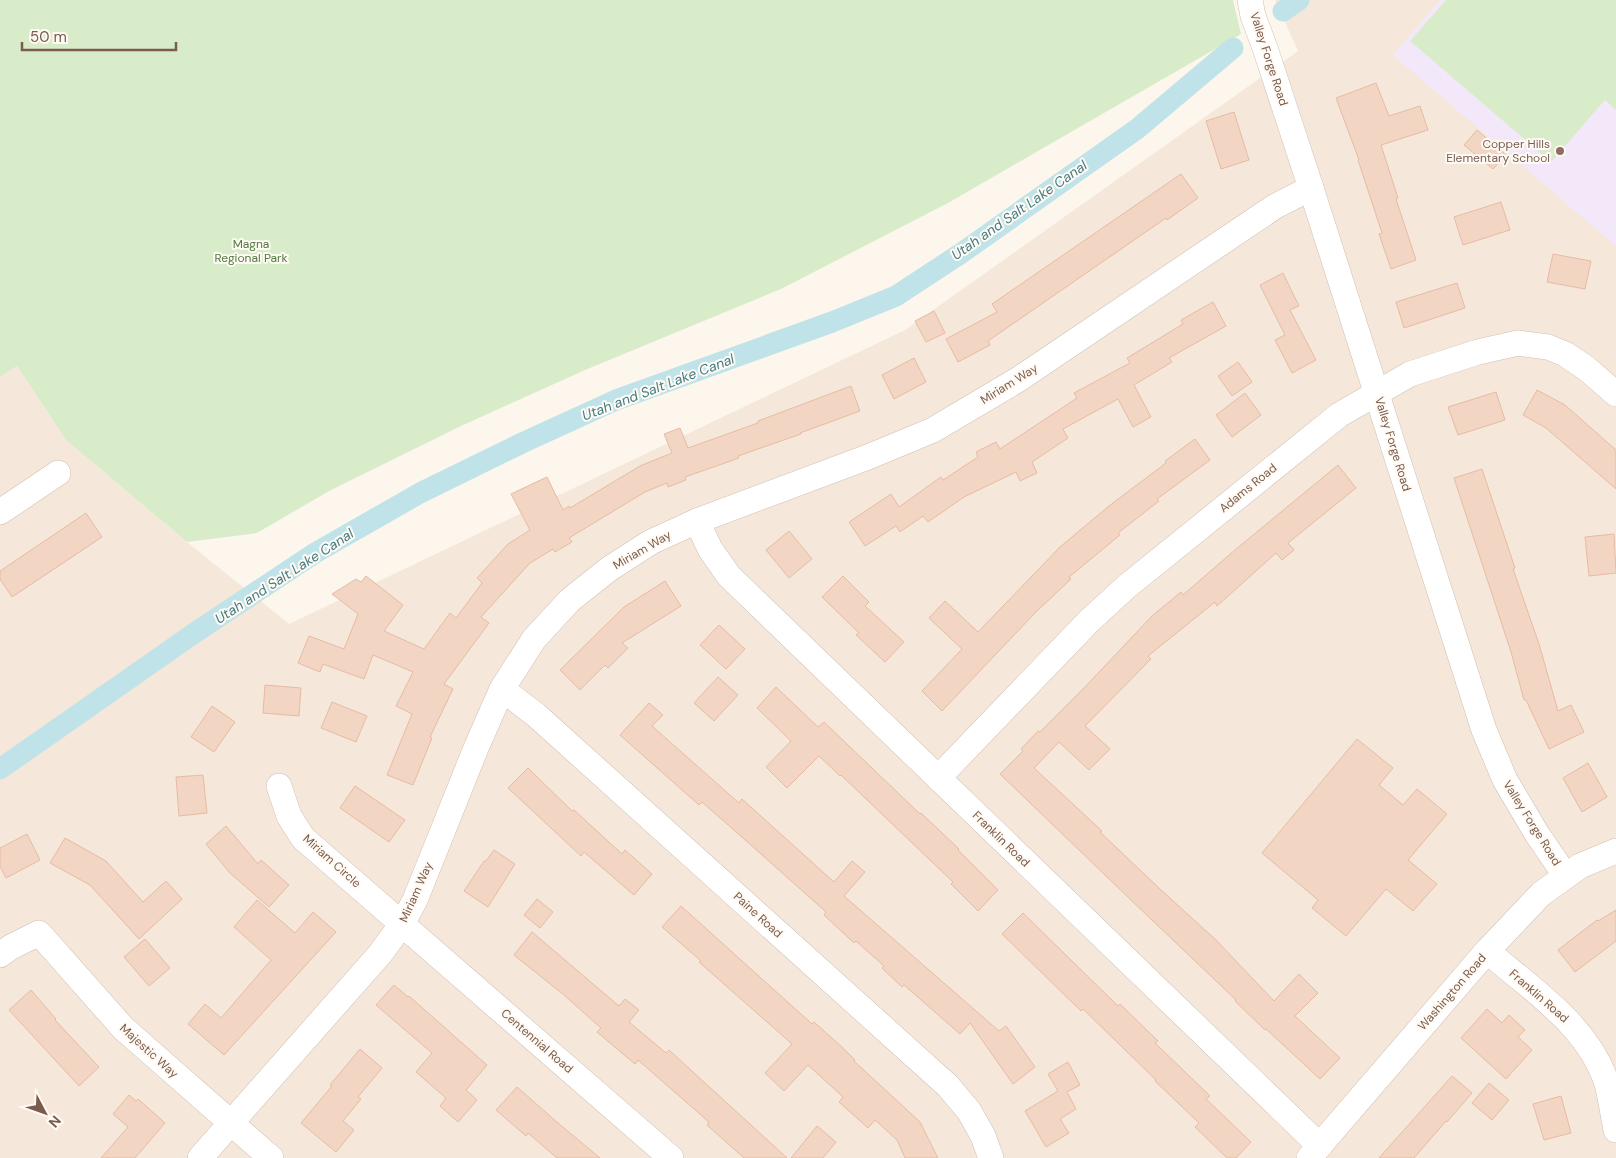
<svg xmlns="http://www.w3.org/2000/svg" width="1616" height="1158" viewBox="0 0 1616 1158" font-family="'DM Sans',sans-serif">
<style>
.residential{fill:#f5e8da}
.education{fill:#f3e8fa}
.green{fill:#d8ecc9}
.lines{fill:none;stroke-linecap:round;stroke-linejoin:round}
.canal{stroke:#bfe3e8;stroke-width:21}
.building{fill:#f3d5c3;stroke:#e6bba3}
.minor-casing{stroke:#d1beb0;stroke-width:26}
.minor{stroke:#fff;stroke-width:25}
.education-dot{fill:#8d6e63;stroke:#fffaf3;stroke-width:2}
.labels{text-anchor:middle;stroke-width:4;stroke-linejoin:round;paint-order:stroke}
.street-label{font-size:12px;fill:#7a5c4d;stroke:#fffaf3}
.education-label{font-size:12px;fill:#785e54;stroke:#fffaf3;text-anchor:end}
.park-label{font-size:12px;fill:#537a41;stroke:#fffaf3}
.water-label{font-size:14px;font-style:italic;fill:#437c86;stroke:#fffaf3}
</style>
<rect width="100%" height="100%" fill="#fdf6ec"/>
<polygon class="residential" points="1275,0 1616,0 1616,1158 0,1158 0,377 17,366 66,440 187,542 289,624 905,330 1298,51"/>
<polygon class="education" points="1440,0 1616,0 1616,246 1393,55"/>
<g class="green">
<polygon points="0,0 1233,0 1241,34 948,203 781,289 585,370 461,426 329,491 257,533 187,542 66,440 17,366 0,377"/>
<polygon points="1446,0 1616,0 1616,110 1605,100 1551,162 1410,41"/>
</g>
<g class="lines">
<g class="canal">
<polyline points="1283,11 1299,0"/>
<polyline points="0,769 193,634 315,553 420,493 522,443 616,400 832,322 896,296 960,254 1137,129 1233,48"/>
</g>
</g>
<g class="building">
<polygon points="1376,83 1389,116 1420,106 1428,130 1381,145 1398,198 1396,199 1416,260 1391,269 1379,234 1382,233 1358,160 1359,160 1336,98"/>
<polygon points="1234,112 1249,160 1221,169 1206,121"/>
<polygon points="1477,130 1506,155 1493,169 1464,145"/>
<polygon points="1181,174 1198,198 1167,220 1166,218 988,341 990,345 958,362 946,339 997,312 992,304"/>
<polygon points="1501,202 1510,230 1463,245 1454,217"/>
<polygon points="1553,254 1591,261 1585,289 1547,282"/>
<polygon points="1283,273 1299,306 1290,310 1316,360 1292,373 1275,340 1285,335 1260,285"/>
<polygon points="1457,283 1465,308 1404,328 1396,302"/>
<polygon points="1213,302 1226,326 1169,358 1172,362 1134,385 1151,417 1133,427 1118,399 1063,429 1068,438 1032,462 1037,473 1020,481 1016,472 964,497 928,522 923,516 900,532 896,526 865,546 849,522 891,494 899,507 941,477 943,480 978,457 976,452 996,442 1000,449 1077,398 1074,393 1130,363 1127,358 1183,324 1181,320"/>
<polygon points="934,311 945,333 926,342 915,321"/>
<polygon points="914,358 926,382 894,399 882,375"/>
<polygon points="1238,362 1252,382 1232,396 1218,376"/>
<polygon points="851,386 860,411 800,433 801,434 738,456 739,458 685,477 686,480 668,487 667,483 645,492 569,538 572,542 555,552 553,549 530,563 481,617 489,623 444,684 453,689 430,737 432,738 413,785 387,775 412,714 396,706 413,672 373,655 364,679 323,664 320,672 298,663 309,636 344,649 358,614 332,594 356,579 361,582 366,576 403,605 384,631 424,649 450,613 456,618 482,583 477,578 508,544 530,530 511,494 547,477 563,510 569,506 570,508 640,466 672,453 664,434 680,428 688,448 758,423 758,421"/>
<polygon points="1537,390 1565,405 1616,450 1616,489 1546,428 1523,415"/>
<polygon points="1496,392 1505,420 1458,435 1448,407"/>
<polygon points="1245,393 1261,415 1232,437 1216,415"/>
<polygon points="1195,439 1210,460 1157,499 1159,501 1118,533 1120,535 1069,577 1071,579 1035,613 942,711 922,691 962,649 929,618 945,601 978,632 1060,547 1109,506 1166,463 1165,461"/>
<polygon points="1338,465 1356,488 1288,543 1294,550 1282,560 1276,553 1217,606 1215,602 1148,656 1151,659 1085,726 1110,749 1089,770 1059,742 1034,768 1102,831 1100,832 1160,889 1216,940 1274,1001 1299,974 1318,993 1295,1016 1340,1058 1320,1079 1266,1029 1265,1030 1235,1001 1236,1000 1131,900 1000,774 1023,751 1021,749 1038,731 1040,732 1084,688 1152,616 1181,592 1183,595 1235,550"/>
<polygon points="1482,469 1515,568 1513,569 1539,644 1558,711 1571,705 1584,732 1549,749 1526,700 1524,700 1511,652 1454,478"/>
<polygon points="86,513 102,537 12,597 0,579 0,571"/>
<polygon points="789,531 812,559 789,578 766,550"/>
<polygon points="1614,534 1616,573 1589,576 1585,537"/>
<polygon points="843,576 869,602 865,606 904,642 885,662 856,635 859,633 822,597"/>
<polygon points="665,581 681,606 622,643 628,648 608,668 605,665 580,690 560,670 624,607"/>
<polygon points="719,625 745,649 726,669 700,645"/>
<polygon points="718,677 738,695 714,721 694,703"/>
<polygon points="265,685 301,688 299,716 263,713"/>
<polygon points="776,687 818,727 824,722 920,814 921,813 959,849 958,850 998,890 978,911 951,884 953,882 841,775 840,776 819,756 787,788 766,767 791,741 757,708"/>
<polygon points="332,702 367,716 356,742 321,728"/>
<polygon points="649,703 663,715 652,726 739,803 742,799 834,882 852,861 865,872 844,896 999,1031 1006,1026 1035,1067 1013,1084 970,1023 960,1034 904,985 902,987 882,968 884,966 856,941 854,943 824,915 826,912 752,846 702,802 699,805 620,735"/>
<polygon points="212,706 235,722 214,752 191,737"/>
<polygon points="1357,739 1393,768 1379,785 1403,805 1417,789 1447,814 1408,860 1437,884 1413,911 1386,889 1346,936 1312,908 1318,900 1262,853"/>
<polygon points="1588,763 1607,797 1582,812 1563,778"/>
<polygon points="528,768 572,811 574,810 622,854 625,850 652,874 634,895 584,852 581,856 508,788"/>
<polygon points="203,775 207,813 179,816 176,777"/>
<polygon points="355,786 405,820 389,842 340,808"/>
<polygon points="226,826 258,864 261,860 289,885 269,907 230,873 206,844"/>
<polygon points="27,834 40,860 6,878 0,866 0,848"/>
<polygon points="65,838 106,861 143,902 166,881 182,899 139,939 90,885 50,863"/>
<polygon points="494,850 515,864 488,907 464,891 484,861 486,861"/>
<polygon points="537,899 553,912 540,928 524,915"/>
<polygon points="257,900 295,933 313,912 336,932 224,1055 188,1024 205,1004 221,1018 271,960 234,927"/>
<polygon points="681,906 812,1024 814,1022 843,1048 855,1060 854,1061 920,1122 938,1158 905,1158 897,1140 875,1120 868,1128 839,1102 843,1097 808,1065 784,1091 765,1073 792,1044 699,962 701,961 662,927"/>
<polygon points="1616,910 1616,941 1575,972 1558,950 1597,920 1598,921"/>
<polygon points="1023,913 1118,1006 1120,1004 1158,1041 1155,1043 1210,1096 1206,1099 1251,1142 1236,1158 1227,1158 1195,1127 1199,1123 1155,1081 1156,1080 1083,1009 1081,1011 1002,934"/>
<polygon points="532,932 619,1006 625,999 639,1010 629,1022 666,1053 669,1050 787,1158 744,1158 707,1125 709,1122 638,1060 635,1064 597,1032 601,1028 564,995 514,955"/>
<polygon points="145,939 170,968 149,986 124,957"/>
<polygon points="394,985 408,997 409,996 487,1065 466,1090 477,1100 458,1122 440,1106 446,1098 416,1072 432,1053 376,1005"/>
<polygon points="31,990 56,1019 55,1020 99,1067 79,1086 9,1010"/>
<polygon points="1487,1009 1502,1023 1509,1015 1525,1030 1518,1037 1532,1050 1506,1079 1461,1038"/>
<polygon points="360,1049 382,1068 358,1097 361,1099 343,1121 354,1130 336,1152 301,1123 332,1086 330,1085"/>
<polygon points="1068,1062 1080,1085 1067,1092 1076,1109 1060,1119 1069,1133 1046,1147 1025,1111 1058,1091 1048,1074"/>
<polygon points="1452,1076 1472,1093 1447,1122 1446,1121 1414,1158 1379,1158"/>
<polygon points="1489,1083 1509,1100 1492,1120 1472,1103"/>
<polygon points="517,1087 558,1123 600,1158 557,1158 528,1133 526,1136 496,1110"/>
<polygon points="129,1095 136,1101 138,1099 165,1123 135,1158 101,1158 128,1127 113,1114"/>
<polygon points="1561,1096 1571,1133 1544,1140 1533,1104"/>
<polygon points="817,1126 836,1142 823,1158 791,1158"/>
</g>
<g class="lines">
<g class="minor-casing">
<g id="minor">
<polyline points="1250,0 1253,16 1265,48 1311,188 1484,730 1505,780 1537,834 1565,875"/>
<polyline points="0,512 58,473"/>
<polyline points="697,521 710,549 729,576 1320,1146"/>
<polyline points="502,689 536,715 948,1086 969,1111 983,1136 991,1158"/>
<polyline points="938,778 1089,621 1126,587 1339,415 1410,374 1478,352 1518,343 1548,347 1565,354 1586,368 1616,394"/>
<polyline points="279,786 289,816 303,838 671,1158"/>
<path d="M1487,951C1531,989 1589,1026 1607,1084C1611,1099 1613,1115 1616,1130"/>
<polyline points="0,955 11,947 39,933 123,1028 271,1158"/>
<polyline points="200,1158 380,954 402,924 415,900 476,748 502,689 534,639 570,600 609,569 651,542 697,521 868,457 933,430 1019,379 1274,207 1311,188"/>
<polyline points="1309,1158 1487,951 1541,894 1580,866 1616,851"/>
</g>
</g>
<use href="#minor" class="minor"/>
</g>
<circle class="education-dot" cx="1560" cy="151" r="5"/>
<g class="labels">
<g class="street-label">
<text transform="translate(1269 59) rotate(72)" y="4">Valley Forge Road</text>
<text transform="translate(1009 384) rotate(-32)" y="4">Miriam Way</text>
<text transform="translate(1393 444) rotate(73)" y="4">Valley Forge Road</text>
<text transform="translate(1248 488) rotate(-39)" y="4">Adams Road</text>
<text transform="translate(642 550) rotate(-30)" y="4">Miriam Way</text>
<text transform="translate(1532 823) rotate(58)" y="4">Valley Forge Road</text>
<text transform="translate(1001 839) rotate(44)" y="4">Franklin Road</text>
<text transform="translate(332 861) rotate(42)" y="4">Miriam Circle</text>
<text transform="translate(416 892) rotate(-66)" y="4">Miriam Way</text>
<text transform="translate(758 915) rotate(42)" y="4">Paine Road</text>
<text transform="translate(1452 992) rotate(-49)" y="4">Washington Road</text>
<text transform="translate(1539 996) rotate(41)" y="4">Franklin Road</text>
<text transform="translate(537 1041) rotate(41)" y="4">Centennial Road</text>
<text transform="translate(149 1051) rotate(42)" y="4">Majestic Way</text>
</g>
<g class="education-label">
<text x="1550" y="148">Copper Hills<tspan x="1550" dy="14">Elementary School</tspan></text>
</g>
<g class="park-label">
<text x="251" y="248">Magna<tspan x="251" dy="14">Regional Park</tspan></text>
</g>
<g class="water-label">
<text transform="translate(1019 210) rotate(-35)" y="5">Utah and Salt Lake Canal</text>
<text transform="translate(658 387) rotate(-21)" y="5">Utah and Salt Lake Canal</text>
<text transform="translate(284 576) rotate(-33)" y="5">Utah and Salt Lake Canal</text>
</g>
</g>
<g transform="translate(45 1113) rotate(131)" stroke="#fffaf3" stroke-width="4" paint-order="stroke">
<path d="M0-4L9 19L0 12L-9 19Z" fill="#7a5c4d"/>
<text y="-8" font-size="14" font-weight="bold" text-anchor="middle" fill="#7a5c4d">N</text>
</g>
<path d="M22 42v8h154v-8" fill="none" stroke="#7a5c4d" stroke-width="2.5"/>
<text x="30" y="42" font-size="15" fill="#7a5c4d" stroke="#fffaf3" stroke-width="4" paint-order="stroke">50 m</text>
</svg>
